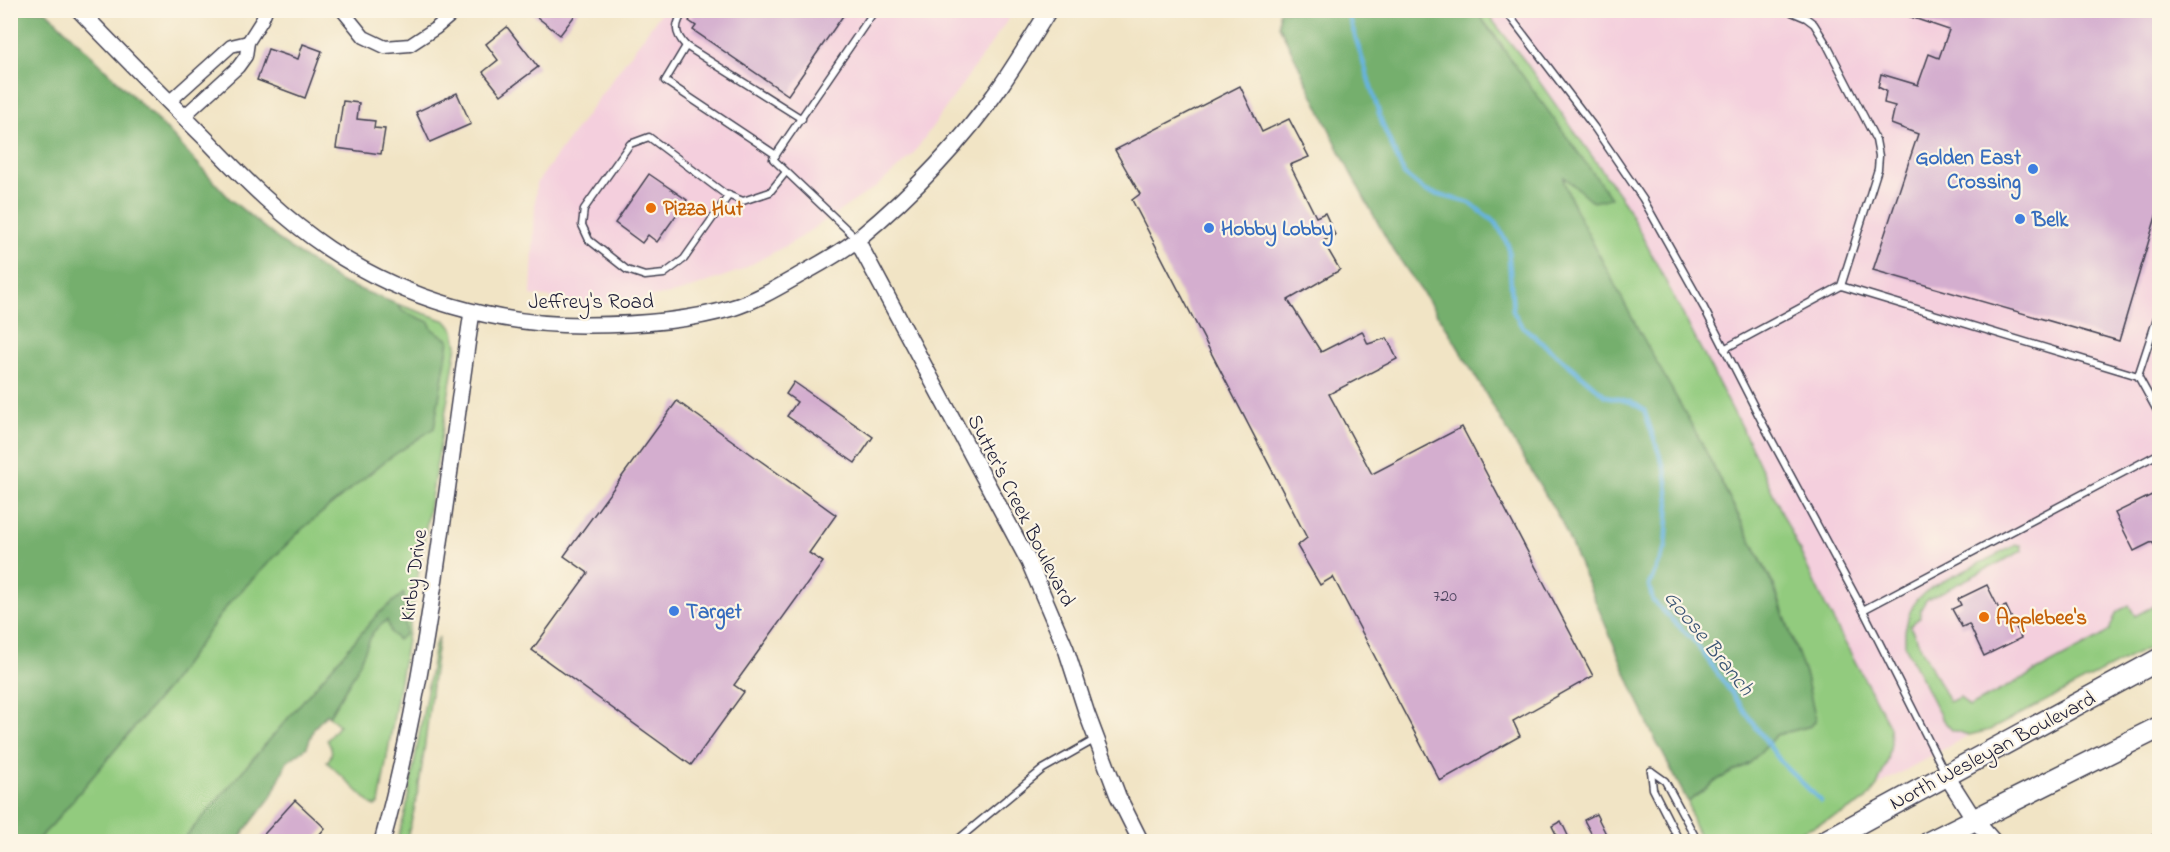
<svg xmlns="http://www.w3.org/2000/svg" width="2170" height="852" viewBox="0 0 2170 852" font-family="'Indie Flower',sans-serif">
<style>
.built{fill:#f4cfdd}
.green{fill:#92cb7e;stroke:#5a765c;stroke-width:1.5}
.forest{fill:#75af6d;stroke:#4c6854;stroke-width:1.5}
.lines{fill:none;stroke-linecap:round;stroke-linejoin:round}
.stream{stroke:#66b4e0;stroke-width:4.5}
.building{fill:#d4aecf}
.service-casing{stroke:#413f50;stroke-width:9}
.minor-casing{stroke:#413f50;stroke-width:15}
.tertiary-casing{stroke:#413f50;stroke-width:18}
.trunk-casing{stroke:#413f50;stroke-width:24}
.service{stroke:#fff;stroke-width:6}
.minor{stroke:#fff;stroke-width:12}
.tertiary{stroke:#fff;stroke-width:15}
.trunk{stroke:#fff;stroke-width:21}
.shop-dot{fill:#3f7fe0;stroke:#fcf5e5;stroke-width:2}
.food-dot{fill:#e8710a;stroke:#fcf5e5;stroke-width:2}
.labels{text-anchor:middle;stroke-width:4.5;stroke-linejoin:round;paint-order:stroke}
.number-label{font-size:18px;fill:#4e4560}
.shop-label{font-size:21px;font-weight:bold;fill:#366cbe;stroke:#fcf5e5;text-anchor:start}
.food-label{font-size:21px;font-weight:bold;fill:#c56008;stroke:#fcf5e5;text-anchor:start}
.street-label{font-size:21px;fill:#22223b;stroke:#fcf5e5}
.water-label{font-size:22px;font-style:italic;fill:#3a5575;stroke:#fcf5e5}
</style>
<rect width="100%" height="100%" fill="#fcf5e5"/>
<filter id="ink" filterUnits="userSpaceOnUse"><feTurbulence type="fractalNoise" baseFrequency=".0167" numOctaves="2"/><feDisplacementMap in="SourceGraphic" scale="12" xChannelSelector="R" yChannelSelector="G"/><feConvolveMatrix kernelMatrix="1 2 1 2 8 2 1 2 1" color-interpolation-filters="sRGB"/></filter>
<filter id="wash" filterUnits="userSpaceOnUse"><feTurbulence type="fractalNoise" baseFrequency=".008" numOctaves="4" result="noise"/><feDisplacementMap in="SourceGraphic" scale="24" xChannelSelector="R" yChannelSelector="G"/><feGaussianBlur stdDeviation="1.35" result="paint"/><feColorMatrix in="noise" values="0 0 0 0 0 0 0 0 0 0 0 0 0 0 0 0 0 1.4 0 .05"/><feComposite in="paint" operator="in"/></filter>
<g filter="url(#wash)">
<rect width="100%" height="100%" fill="#f1e4c5"/>
<g class="built">
<polygon points="662,11 1014,11 911,157 877,186 793,242 739,271 680,292 625,302 590,304 531,295 536,184"/>
<polygon points="1485,11 2159,11 2159,642 1990,730 1969,735 1877,786 1888,760 1890,727 1825,605 1750,444 1625,203 1524,60"/>
</g>
<g class="green">
<path d="M1476,11H1485L1524,60L1625,203L1750,444L1825,605L1890,727L1891,743L1888,760L1877,786L1866,800L1844,813L1779,841H1704C1694,832 1691,815 1688,802L1719,779L1750,763L1776,735L1811,726L1816,720L1806,677L1774,585L1700,440L1638,329L1575,209L1564,182L1565,176L1502,45Z"/>
<path d="M397,304L446,321L454,330L457,345L379,804L375,806L371,804L327,762C334,753 332,749 327,740L339,725L329,716L355,673L373,631L388,619L405,634L403,594L378,614L182,841L35,842L52,825L168,687L229,603L302,529L385,461L434,428L449,340L432,329L429,322L402,311Z"/>
<polygon points="2016,545 2021,545 2022,551 1926,600 1921,609 1920,617 1910,626 1949,702 1960,697 1969,707 2097,639 2109,631 2116,613 2129,605 2135,616 2159,603 2159,642 1990,730 1969,735 1952,730 1942,719 1905,646 1905,631 1909,614 1916,600 1932,587"/>
<path d="M439,637C427,705 426,775 406,841H397L406,810L435,645Z"/>
</g>
<g class="forest">
<polygon points="10,11 46,11 168,131 230,199 284,244 341,282 397,304 402,311 429,322 432,329 449,340 434,428 385,461 302,529 229,603 168,687 52,825 35,842 10,841"/>
<polygon points="1279,11 1476,11 1611,198 1593,202 1564,177 1564,182 1575,209 1638,329 1700,440 1773,585 1806,677 1816,720 1811,726 1776,735 1750,763 1719,779 1688,802 1650,729 1561,521 1446,327 1390,245 1350,172 1279,25"/>
<polygon points="404,593 405,634 398,640 391,633 387,620 373,632 355,673 329,716 327,714 314,728 307,747 287,762 271,797 237,841 182,841 378,614"/>
</g>
<g class="lines">
<polyline class="stream" points="1347,10 1383,126 1404,174 1425,191 1470,203 1497,224 1508,245 1513,311 1521,325 1606,396 1631,402 1644,410 1666,473 1669,501 1666,547 1649,585 1653,601 1695,642 1781,762 1821,801"/>
</g>
<g id="blocks">
<g class="building">
<polygon points="528,10 579,10 560,35"/>
<polygon points="696,10 705,14 708,10 847,10 788,95 693,30 696,26 689,21"/>
<polygon points="1890,10 2160,10 2160,203 2119,341 1873,270 1918,134 1891,124 1895,106 1884,103 1886,91 1878,87 1881,74 1918,85 1929,54 1939,58 1949,30"/>
<polygon points="507,27 538,67 501,95 483,72 498,60 486,44"/>
<polygon points="303,44 322,51 305,98 257,80 268,49 298,59"/>
<polygon points="1240,86 1262,132 1289,119 1309,157 1290,165 1316,217 1325,213 1335,235 1323,241 1340,270 1288,300 1321,352 1362,331 1368,344 1387,338 1397,359 1329,394 1372,474 1462,427 1593,676 1513,721 1520,736 1440,781 1333,577 1320,585 1297,546 1307,538 1132,200 1140,194 1115,150"/>
<polygon points="457,93 471,124 430,142 416,112"/>
<polygon points="343,101 359,103 357,119 375,121 374,128 385,129 381,154 336,148"/>
<polygon points="649,174 687,200 657,242 648,235 642,243 615,223"/>
<polygon points="794,382 873,437 855,463 787,416 797,402 786,394"/>
<polygon points="677,401 836,515 809,553 823,562 734,685 744,692 691,765 532,650 588,573 564,556"/>
<polygon points="2160,491 2160,544 2155,546 2152,542 2134,551 2115,513"/>
<polygon points="1987,585 1999,609 2006,606 2021,638 1984,656 1969,624 1962,627 1952,609 1961,605 1958,599"/>
<polygon points="295,800 325,828 313,842 257,842"/>
<polygon points="1596,814 1610,842 1596,842 1584,820"/>
<polygon points="1561,821 1571,842 1560,842 1552,826"/>
<polygon points="2160,831 2160,842 2139,842"/>
</g>
</g>
</g>
<g filter="url(#ink)">
<use href="#blocks" fill-opacity="0" stroke="#413f50" stroke-width="1.5"/>
<g class="lines">
<g class="service-casing">
<g id="service">
<path d="M685,10C674,25 674,33 686,46"/>
<polyline points="1505,10 1594,127 1643,199 1704,308 1762,422 1863,610 2160,453"/>
<polyline points="1787,10 1806,18 1814,24 1827,45 1876,140 1879,156 1878,169 1841,286"/>
<polyline points="776,155 665,81 686,46 802,119"/>
<polyline points="729,195 684,259 664,274 645,276 627,270 589,240 582,225 584,209 630,144 649,137 725,194 743,201 770,192 786,172"/>
<polyline points="857,239 773,159 875,10"/>
<polyline points="1724,349 1841,286 2138,376 2160,416"/>
<polyline points="2138,376 2160,309"/>
<polyline points="1863,610 1945,773"/>
<polyline points="1651,771 1665,781 1698,842"/>
<polyline points="1651,771 1653,789 1680,842"/>
<polyline points="955,842 1043,769 1096,739"/>
</g>
</g>
<g class="minor-casing">
<g id="minor">
<polyline points="342,10 364,37 385,47 410,45 436,28 457,10"/>
<polyline points="169,102 231,46 248,42"/>
<polyline points="183,117 238,67 246,56 248,42 262,20 266,10"/>
</g>
</g>
<g class="tertiary-casing">
<g id="tertiary">
<path d="M79,10C121,54 164,97 207,140C245,180 283,218 329,249C404,299 497,326 588,325C636,325 685,322 732,308C755,301 777,288 798,276C818,265 841,253 859,238C912,194 961,143 1000,87C1017,62 1033,36 1049,10"/>
<polyline points="857,240 1029,562 1066,649 1087,714 1118,796 1141,842"/>
<polyline points="1946,775 1974,819 1994,842"/>
<path d="M382,842C430,669 445,489 472,312"/>
</g>
</g>
<g class="trunk-casing">
<g id="trunk">
<polyline points="1824,842 2160,659"/>
<polyline points="1930,842 2160,727"/>
</g>
</g>
<use href="#service" class="service"/>
<use href="#minor" class="minor"/>
<use href="#tertiary" class="tertiary"/>
<use href="#trunk" class="trunk"/>
</g>
</g>
<g class="shop-dot">
<circle cx="2033" cy="169" r="6"/>
<circle cx="2020" cy="219" r="6"/>
<circle cx="1209" cy="228" r="6"/>
<circle cx="674" cy="611" r="6"/>
</g>
<g class="food-dot">
<circle cx="651" cy="208" r="6"/>
<circle cx="1984" cy="617" r="6"/>
</g>
<g class="labels">
<g class="number-label">
<text x="1445" y="601">720</text>
</g>
<g class="shop-label">
<text x="2021" y="164" text-anchor="end">Golden East<tspan x="2021" dy="24">Crossing</tspan></text>
<text x="2032" y="226">Belk</text>
<text x="1221" y="235">Hobby Lobby</text>
<text x="686" y="618">Target</text>
</g>
<g class="food-label">
<text x="663" y="215">Pizza Hut</text>
<text x="1996" y="624">Applebee's</text>
</g>
<g class="street-label">
<text x="591" y="308">Jeffrey's Road</text>
<text transform="translate(1022 510) rotate(63)" y="7">Sutter's Creek Boulevard</text>
<text transform="translate(413 575) rotate(-82)" y="7">Kirby Drive</text>
<text transform="translate(1992 750) rotate(-28)" y="7">North Wesleyan Boulevard</text>
</g>
<g class="water-label">
<text transform="translate(1710 642) rotate(51)" y="8">Goose Branch</text>
</g>
</g>
<rect width="2170" height="852" fill="none" stroke="#fcf5e5" stroke-width="36"/>
</svg>
